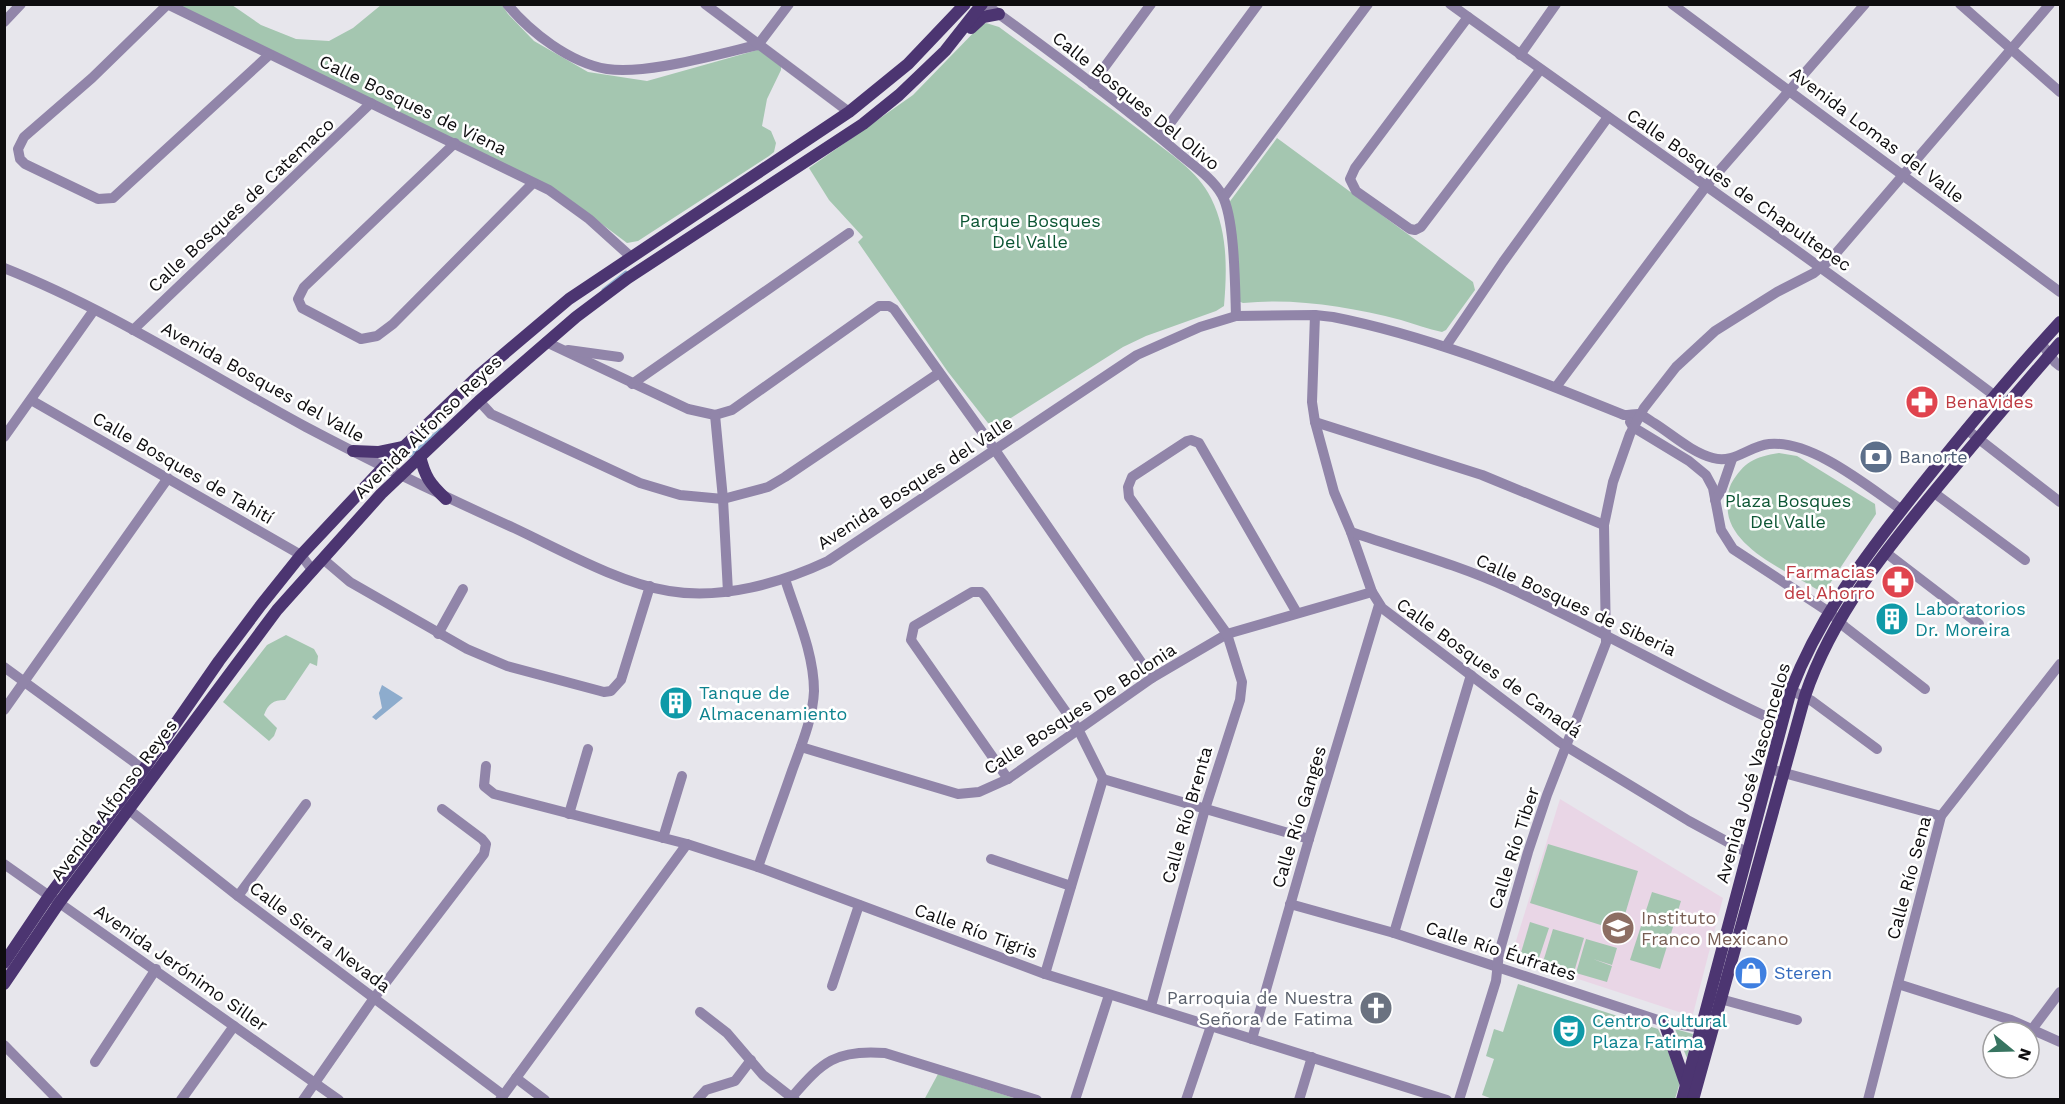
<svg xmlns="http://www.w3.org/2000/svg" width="2065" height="1104" viewBox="0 0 2065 1104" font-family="'Work Sans',sans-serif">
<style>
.education{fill:#e9d6e6}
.green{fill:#a4c6b0}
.water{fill:#8daccd}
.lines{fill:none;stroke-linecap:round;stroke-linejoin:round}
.stream{stroke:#8daccd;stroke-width:3}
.minor{stroke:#9185a9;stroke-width:10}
.major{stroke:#4c3571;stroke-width:12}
.labels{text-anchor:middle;stroke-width:5;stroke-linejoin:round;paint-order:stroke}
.street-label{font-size:18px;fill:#0e0d0f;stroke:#fff}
.park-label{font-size:18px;fill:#0d5634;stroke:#fff}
.health-label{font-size:18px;fill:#be3a42;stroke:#fff;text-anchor:start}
.service-label{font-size:18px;fill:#4e5e75;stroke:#fff;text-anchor:start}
.culture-label{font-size:18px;fill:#0d838f;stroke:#fff;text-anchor:start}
.education-label{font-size:18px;fill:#785e54;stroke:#fff;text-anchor:start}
.shop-label{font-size:18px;fill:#366cbe;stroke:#fff;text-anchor:start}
.worship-label{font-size:18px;fill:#5b616d;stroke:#fff;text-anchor:end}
</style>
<rect width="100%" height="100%" fill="#e7e6ec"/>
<polygon class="education" points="1560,799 1723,898 1693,1014 1688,1015 1511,957"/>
<g class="green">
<polygon points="177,5 232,5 261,25 296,39 329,41 353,28 381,5 502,5 508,14 534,41 588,72 647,81 761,49 781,61 781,70 767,99 762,126 771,131 776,143 774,152 769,156 638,241 627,243 558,191"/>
<path d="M986,23L999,27C1048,63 1098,98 1146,135C1169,153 1198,171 1211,198C1228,232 1227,270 1224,306L1216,311L1146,336L1123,347L1003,423L993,425L988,423L948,372L858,242L863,237L829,200L809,168L913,95L980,26Z"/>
<path d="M1277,138L1473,282L1475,290L1446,330L1442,332C1428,329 1415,324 1401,320C1349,307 1297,298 1243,303L1238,301L1228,204Z"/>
<path d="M1779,453L1797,456L1875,504L1876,514L1825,591L1818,590C1787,571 1722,545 1728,502C1728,496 1728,490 1731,484C1744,462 1754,457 1779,453Z"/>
<path d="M286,635L314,649L318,656L317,666L310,663L285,700C273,700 268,704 264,715L277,728L274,736L269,741L223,702L267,645Z"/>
<polygon points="1548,844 1638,871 1620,931 1530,903"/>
<polygon points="1652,892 1681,901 1660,969 1630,960"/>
<polygon points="1530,922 1549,928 1538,961 1520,956"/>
<polygon points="1553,929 1584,938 1574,972 1543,962"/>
<polygon points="1586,939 1617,948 1612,965 1593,959 1612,966 1607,982 1576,973"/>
<polygon points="1518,984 1658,1029 1681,1079 1675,1099 1495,1100 1482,1095 1494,1059 1486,1056 1494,1029 1503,1032"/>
<polygon points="1675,1029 1693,1034 1687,1058"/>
<polygon points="938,1074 1020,1100 924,1100"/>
</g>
<polygon class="water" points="382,685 403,698 376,720 372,717 382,708 379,693"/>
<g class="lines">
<g class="stream">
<polyline points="603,290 626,272"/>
<polyline points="410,456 441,429"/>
</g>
<g class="minor">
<polyline points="167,4 549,190 589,219 630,256"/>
<polyline points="168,4 92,78 24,137 18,149 20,159 25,164 98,199 113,198 269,55"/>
<path d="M507,4C530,32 570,63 607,69C647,75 717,54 758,45L789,4"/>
<polyline points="705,4 849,112"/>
<path d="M985,4C1050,51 1115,99 1176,151C1192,165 1212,177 1222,195C1235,219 1235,287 1236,316"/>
<path d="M1450,4C1636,138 1825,267 2007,405"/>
<polyline points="1672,4 2060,292"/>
<polyline points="1960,4 2060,92"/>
<polyline points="1468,17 1355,168 1350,179 1356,191 1410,229 1415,230 1421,227 1540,70"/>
<polyline points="4,22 21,4"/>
<polyline points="1520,55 1556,4"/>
<polyline points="1092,84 1151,4"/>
<polyline points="1160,137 1258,4"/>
<polyline points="455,143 304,287 298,299 302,308 361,339 377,336 393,324 533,183"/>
<polyline points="1224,197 1368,4"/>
<path d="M4,268C110,310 206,373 306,427C374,463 443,496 514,528C561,550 619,583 669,591C722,600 781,583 828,561L1137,355L1200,327L1236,316L1315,315L1333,317C1434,337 1529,377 1624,415C1629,415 1634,414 1638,414C1643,415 1649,420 1654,423C1673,435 1691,452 1713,458C1734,464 1749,446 1769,444C1812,440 1867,486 1902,510"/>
<polyline points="1315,315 1312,402 1315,422 1334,492 1351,532 1372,592 1382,608 1559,742 1689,821 1748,853"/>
<polyline points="133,330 371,103"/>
<polyline points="546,342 688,409 715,415 732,410 879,306 889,306 894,309 995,450 1152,678"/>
<polyline points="2041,343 2055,362 2060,366"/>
<polyline points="1446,346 1503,262 1608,117"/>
<polyline points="568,350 619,357"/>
<polyline points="632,384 849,233"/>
<polyline points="1556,387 1707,185 1865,4"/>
<polyline points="31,400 301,555 313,571"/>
<polyline points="479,401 491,414 640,483 680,495 723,499 768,487 785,477 939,373"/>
<polyline points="715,415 723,499 728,592"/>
<polyline points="1315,422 1482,475 1604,525"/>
<polyline points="1630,422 1633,427 1689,461 1706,475 1713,488 1721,530 1733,549 1829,612 1845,627 1925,689"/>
<polyline points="1966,429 2060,502"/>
<polyline points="4,437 94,310"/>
<polyline points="1933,492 2025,560"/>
<polyline points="1715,500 1721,491 1732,459"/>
<path d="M1351,532C1404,550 1459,565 1509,588C1602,630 1689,682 1782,724"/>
<polyline points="1885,552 1979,624"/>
<polyline points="323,559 350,582 467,649 507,666 604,692 611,691 621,680 650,586"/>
<polyline points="438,634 463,589"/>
<polyline points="4,667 149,773"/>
<polyline points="1791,690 1812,701 1877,749"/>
<polyline points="4,710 168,478"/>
<polyline points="801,747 958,794 979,792 1008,779 1152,678 1227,634 1372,592"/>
<polyline points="486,766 484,786 494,794 687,844 758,867 1045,974 1447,1100"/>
<polyline points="1770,769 1941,816"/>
<polyline points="1008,779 911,640 914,626 972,592 981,592 984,595 1078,729 1103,779"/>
<polyline points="1103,779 1309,839"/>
<polyline points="124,806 238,896 503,1095"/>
<polyline points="569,814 588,749"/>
<polyline points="663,838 682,776"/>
<polyline points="991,859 1071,886"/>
<polyline points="4,864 339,1100"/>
<path d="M758,867C769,835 781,803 792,771C801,746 813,718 814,691C814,653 796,614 785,579"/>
<polyline points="238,896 306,804"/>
<polyline points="1290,904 1394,933 1664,1022 1701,1028"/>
<polyline points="1394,933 1471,675"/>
<polyline points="1045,974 1103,779"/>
<polyline points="1898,984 2011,1020 2060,1042"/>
<polyline points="832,986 859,905"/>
<polyline points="1713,997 1797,1020"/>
<polyline points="1151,1006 1205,809 1240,700 1242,682 1227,634 1129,497 1128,487 1132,477 1187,441 1191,440 1199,443 1297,613"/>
<polyline points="700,1012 727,1033 763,1075 795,1100"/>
<polyline points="2033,1028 2060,992"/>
<polyline points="1252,1039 1309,839 1379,605"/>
<polyline points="4,1045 58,1100"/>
<polyline points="95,1062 156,969"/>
<polyline points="516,1078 545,1100"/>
<path d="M792,1097C822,1062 836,1049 885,1053L1037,1100"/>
<polyline points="181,1100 234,1026"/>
<polyline points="303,1100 374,998 484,854 486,844 482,839 442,809"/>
<polyline points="500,1100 687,844"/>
<polyline points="697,1100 706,1090 735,1081 751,1060"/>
<polyline points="1075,1100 1109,995"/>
<polyline points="1186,1100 1211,1026"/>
<polyline points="1299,1100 1312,1057"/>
<polyline points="1459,1100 1496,981 1499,953 1528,852 1547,795 1606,643 1604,525 1613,482 1630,434 1644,408 1676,367 1715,331 1777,292 1814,273 1831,259 2050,4"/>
<polyline points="1868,1100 1941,816 2060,664"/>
</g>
<g class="major">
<polyline points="971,28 983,17 999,14"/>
<polyline points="353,451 378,452 402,447"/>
<path d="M420,456C425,477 430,484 446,499"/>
<polyline points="4,963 49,896 144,769 219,661 261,605 301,555 393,457 479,375 569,299 849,112 908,64 965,4"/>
<polyline points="4,984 59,903 277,610 381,494 479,401 576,317 628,278 863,124 899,95 945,51 982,4"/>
<polyline points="1664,1022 1686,1085"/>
<path d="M1682,1100L1791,690C1817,623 1857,567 1901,511C1952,446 2004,383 2060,322"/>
<path d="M1693,1100L1805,696C1832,615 1888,547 1942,482C1981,435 2020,389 2060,343"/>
</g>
</g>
<defs>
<g id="pharmacy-disc" transform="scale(1.725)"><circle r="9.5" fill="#e0444e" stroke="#fff"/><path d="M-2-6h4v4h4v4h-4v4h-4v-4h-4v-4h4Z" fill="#fff"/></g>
<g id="bank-disc" transform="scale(1.725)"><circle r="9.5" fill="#5c6f8a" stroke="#fff"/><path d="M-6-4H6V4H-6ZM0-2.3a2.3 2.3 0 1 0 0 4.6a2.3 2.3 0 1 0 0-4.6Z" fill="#fff"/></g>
<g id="building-disc" transform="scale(1.725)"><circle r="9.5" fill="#0f9aa8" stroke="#fff"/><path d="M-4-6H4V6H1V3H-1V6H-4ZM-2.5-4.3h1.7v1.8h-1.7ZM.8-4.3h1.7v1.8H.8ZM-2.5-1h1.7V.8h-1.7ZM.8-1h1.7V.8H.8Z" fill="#fff"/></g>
<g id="school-disc" transform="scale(1.725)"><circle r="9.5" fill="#8d6e63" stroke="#fff"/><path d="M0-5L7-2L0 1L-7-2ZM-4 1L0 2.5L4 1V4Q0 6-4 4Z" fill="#fff"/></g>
<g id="shop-disc" transform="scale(1.725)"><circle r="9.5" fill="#3f7fe0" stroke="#fff"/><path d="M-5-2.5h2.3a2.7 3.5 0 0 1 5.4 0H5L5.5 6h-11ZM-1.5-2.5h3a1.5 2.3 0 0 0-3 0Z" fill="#fff"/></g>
<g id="church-disc" transform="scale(1.725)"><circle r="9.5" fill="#6b7280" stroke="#fff"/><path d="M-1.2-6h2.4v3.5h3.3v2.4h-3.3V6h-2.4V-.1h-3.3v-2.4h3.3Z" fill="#fff"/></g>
<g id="theatre-disc" transform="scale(1.725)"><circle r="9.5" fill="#0f9aa8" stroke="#fff"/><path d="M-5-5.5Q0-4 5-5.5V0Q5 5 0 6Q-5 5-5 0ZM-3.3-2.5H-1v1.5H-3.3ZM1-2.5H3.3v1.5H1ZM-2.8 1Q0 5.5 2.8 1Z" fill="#fff"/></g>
</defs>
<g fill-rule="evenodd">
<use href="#pharmacy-disc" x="1922" y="402"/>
<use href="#bank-disc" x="1876" y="457"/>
<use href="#pharmacy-disc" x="1898" y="582"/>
<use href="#building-disc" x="1892" y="619"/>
<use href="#building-disc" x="676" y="703"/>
<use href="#school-disc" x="1618" y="928"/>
<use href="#shop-disc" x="1751" y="973"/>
<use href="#church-disc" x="1376" y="1008"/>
<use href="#theatre-disc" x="1569" y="1031"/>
</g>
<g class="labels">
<g class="street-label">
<text transform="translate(1136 101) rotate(39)" y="6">Calle Bosques Del Olivo</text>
<text transform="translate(413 105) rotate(26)" y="6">Calle Bosques de Viena</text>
<text transform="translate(1877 135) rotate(37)" y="6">Avenida Lomas del Valle</text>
<text transform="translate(1739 190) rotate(35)" y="6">Calle Bosques de Chapultepec</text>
<text transform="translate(241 205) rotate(-43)" y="6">Calle Bosques de Catemaco</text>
<text transform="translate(263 382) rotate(29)" y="6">Avenida Bosques del Valle</text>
<text transform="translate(428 427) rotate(-44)" y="6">Avenida Alfonso Reyes</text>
<text transform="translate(183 468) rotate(30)" y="6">Calle Bosques de Tahití</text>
<text transform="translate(915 483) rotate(-33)" y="6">Avenida Bosques del Valle</text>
<text transform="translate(1576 605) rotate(25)" y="6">Calle Bosques de Siberia</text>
<text transform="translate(1489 668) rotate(36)" y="6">Calle Bosques de Canadá</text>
<text transform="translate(1080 709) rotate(-33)" y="6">Calle Bosques De Bolonia</text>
<text transform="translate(1753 773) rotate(-74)" y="6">Avenida José Vasconcelos</text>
<text transform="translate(114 800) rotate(-53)" y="6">Avenida Alfonso Reyes</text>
<text transform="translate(1187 815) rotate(-74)" y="6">Calle Río Brenta</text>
<text transform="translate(1299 817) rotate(-73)" y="6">Calle Río Ganges</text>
<text transform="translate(1514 848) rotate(-72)" y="6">Calle Río Tiber</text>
<text transform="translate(1909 878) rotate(-75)" y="6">Calle Río Sena</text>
<text transform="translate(976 931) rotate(20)" y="6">Calle Río Tigris</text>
<text transform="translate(320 937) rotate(37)" y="6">Calle Sierra Nevada</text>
<text transform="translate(1501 951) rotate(18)" y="6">Calle Río Éufrates</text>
<text transform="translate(181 968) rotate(35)" y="6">Avenida Jerónimo Siller</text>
</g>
<g class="park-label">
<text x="1030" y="227">Parque Bosques<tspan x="1030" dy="21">Del Valle</tspan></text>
<text x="1788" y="507">Plaza Bosques<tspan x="1788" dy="21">Del Valle</tspan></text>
</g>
<g class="health-label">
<text x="1945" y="408">Benavides</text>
<text x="1875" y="578" text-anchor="end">Farmacias<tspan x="1875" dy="21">del Ahorro</tspan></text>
</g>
<g class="service-label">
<text x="1899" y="463">Banorte</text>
</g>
<g class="culture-label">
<text x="1915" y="615">Laboratorios<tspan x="1915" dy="21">Dr. Moreira</tspan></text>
<text x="699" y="699">Tanque de<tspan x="699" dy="21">Almacenamiento</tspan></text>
<text x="1592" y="1027">Centro Cultural<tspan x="1592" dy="21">Plaza Fatima</tspan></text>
</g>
<g class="education-label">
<text x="1641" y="924">Instituto<tspan x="1641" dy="21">Franco Mexicano</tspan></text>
</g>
<g class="shop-label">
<text x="1774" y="979">Steren</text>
</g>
<g class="worship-label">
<text x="1353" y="1004">Parroquia de Nuestra<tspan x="1353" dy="21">Señora de Fatima</tspan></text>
</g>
</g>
<rect width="2065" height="1104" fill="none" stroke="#0e0d0f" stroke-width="12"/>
<g transform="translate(2011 1050) rotate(109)"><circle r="28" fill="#ffffff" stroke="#9f9e9f" stroke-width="1.5"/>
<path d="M0-4.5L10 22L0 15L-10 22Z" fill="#377460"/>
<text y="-9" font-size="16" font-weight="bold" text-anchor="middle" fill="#0e0d0f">N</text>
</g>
</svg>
